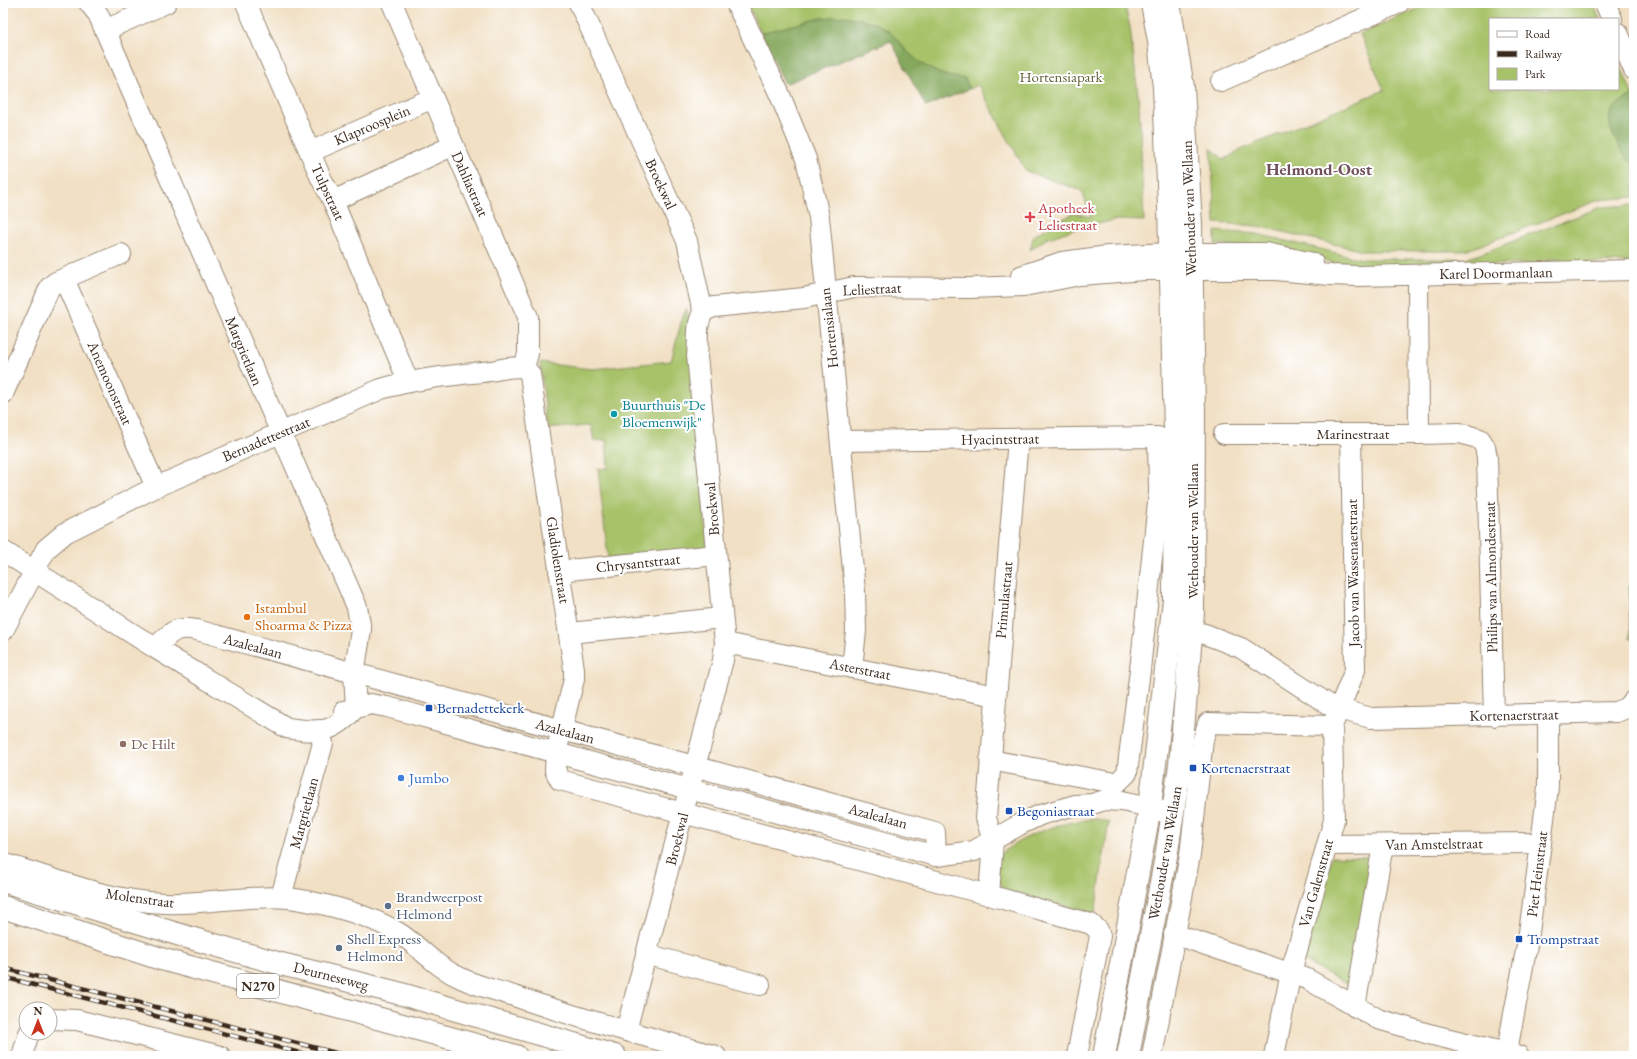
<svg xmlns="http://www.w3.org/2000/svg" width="1637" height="1059" viewBox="0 0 1637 1059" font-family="'EB Garamond',serif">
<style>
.green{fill:#a7c269;stroke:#717644}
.forest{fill:#85a85d;stroke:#60693e}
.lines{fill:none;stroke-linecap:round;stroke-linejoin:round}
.minor-casing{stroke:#968571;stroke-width:22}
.major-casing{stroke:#968571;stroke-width:24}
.minor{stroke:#fff;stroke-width:20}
.major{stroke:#fff;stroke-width:22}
.rail-casing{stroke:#3b2a1e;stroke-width:4.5}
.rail{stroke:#fff;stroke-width:3;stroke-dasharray:9;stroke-linecap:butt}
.health-dot{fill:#e0444e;stroke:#fff;stroke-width:1.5}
.culture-dot{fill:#0f9aa8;stroke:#fff;stroke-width:1.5}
.food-dot{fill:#e8710a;stroke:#fff;stroke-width:1.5}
.transit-dot{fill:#1a4fb4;stroke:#fff;stroke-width:1.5}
.education-dot{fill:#8d6e63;stroke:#fff;stroke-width:1.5}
.shop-dot{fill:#3f7fe0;stroke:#fff;stroke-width:1.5}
.service-dot{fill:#5c6f8a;stroke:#fff;stroke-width:1.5}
.labels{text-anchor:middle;stroke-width:4;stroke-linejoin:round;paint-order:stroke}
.shield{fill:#fff;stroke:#766a62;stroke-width:1}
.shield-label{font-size:14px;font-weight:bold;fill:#3b2a1e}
.park-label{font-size:15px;fill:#615f38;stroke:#fff}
.street-label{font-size:15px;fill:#3b2a1e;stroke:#fff}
.health-label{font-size:15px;fill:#be3a42;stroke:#fff;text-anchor:start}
.culture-label{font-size:15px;fill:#0d838f;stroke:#fff;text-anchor:start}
.food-label{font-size:15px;fill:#c56008;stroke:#fff;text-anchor:start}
.transit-label{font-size:15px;fill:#164399;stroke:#fff;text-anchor:start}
.education-label{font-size:15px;fill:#785e54;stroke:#fff;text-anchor:start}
.shop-label{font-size:15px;fill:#366cbe;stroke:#fff;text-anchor:start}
.service-label{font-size:15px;fill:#4e5e75;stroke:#fff;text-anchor:start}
.quarter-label{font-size:17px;font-weight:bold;fill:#70505c;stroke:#fff}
</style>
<rect width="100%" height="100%" fill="#fff"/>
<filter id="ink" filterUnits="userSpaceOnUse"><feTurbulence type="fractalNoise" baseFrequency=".025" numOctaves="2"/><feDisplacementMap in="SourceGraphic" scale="8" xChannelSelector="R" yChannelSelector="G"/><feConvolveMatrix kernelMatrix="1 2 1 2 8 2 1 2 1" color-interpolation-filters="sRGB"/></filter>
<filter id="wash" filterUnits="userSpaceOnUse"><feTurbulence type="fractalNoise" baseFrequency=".012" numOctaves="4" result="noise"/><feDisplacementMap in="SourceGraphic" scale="16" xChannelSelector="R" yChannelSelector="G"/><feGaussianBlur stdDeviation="0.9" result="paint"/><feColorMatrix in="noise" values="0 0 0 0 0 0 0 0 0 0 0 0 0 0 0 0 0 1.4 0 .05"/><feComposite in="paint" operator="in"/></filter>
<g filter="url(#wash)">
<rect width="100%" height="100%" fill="#f1e0c4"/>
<g class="green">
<polygon points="747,3 1124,3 1130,27 1139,103 1144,221 1116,220 1078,228 1046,239 1030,250 1034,235 1074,213 1091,217 1082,191 1026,171 978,85 969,89 968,86 926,103 889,33 761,33"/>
<polygon points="1431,3 1593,3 1600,19 1490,19 1490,89 1618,89 1618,60 1633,95 1618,104 1629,161 1634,162 1634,197 1599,200 1473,248 1459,251 1363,251 1258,226 1215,223 1211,148 1224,160 1238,151 1384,90 1360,34"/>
<polygon points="1634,205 1634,262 1348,267 1297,252 1215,244 1215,231 1257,234 1362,259 1460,259 1475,256 1601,207"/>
<polygon points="687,308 708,553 608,558 598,469 608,468 606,440 594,441 591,426 587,425 548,429 540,363 592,369 671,361 682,319"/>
<polygon points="1634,583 1634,639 1630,639 1629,584"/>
<path d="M1097,819L1109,822L1095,914L1007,891C993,882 997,871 998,856C1022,835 1065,820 1097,819Z"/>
<polygon points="1332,856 1373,857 1350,985 1303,961"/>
</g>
<g class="forest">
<path d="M845,16C861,19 877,21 891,33C896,37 900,44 905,49C921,66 942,78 965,78L969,89L926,107L891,41L785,84L761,33L821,18Z"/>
<path d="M1633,95L1634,97V162L1629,161C1621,152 1604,124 1611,112C1615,103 1626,99 1633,95Z"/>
</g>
</g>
<g filter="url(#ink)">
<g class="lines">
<g class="minor-casing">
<g id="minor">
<polyline points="246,3 321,178 333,201 408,381"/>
<polyline points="392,3 528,317 528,354 524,367"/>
<path d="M579,3L687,241L701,304L704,311C695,324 699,341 697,356L725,643L723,660C690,783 659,907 626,1031"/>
<polyline points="736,3 780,95 806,159 819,217 855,591 856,631 852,668"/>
<polyline points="1605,3 1612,19"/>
<polyline points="105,30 166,3"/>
<polyline points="1618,33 1634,70"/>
<polyline points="1221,81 1399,3"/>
<polyline points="310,152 433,98"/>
<polyline points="333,201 452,146"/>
<polyline points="1418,275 1419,434"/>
<polyline points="1021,276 1062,262 1108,256 1170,253 1266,253 1313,263"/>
<polyline points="64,279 156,487"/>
<polyline points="704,311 714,307 804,298 854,287 970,288 1024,286 1080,275 1144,270 1276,270 1331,275 1357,276 1634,270"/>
<polyline points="524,367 530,374 574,669 574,679 556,753 555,770 560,780 989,895 1091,924 1098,930 1100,936 1077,1056"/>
<polyline points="3,394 50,287 56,282 121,254"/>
<polyline points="1224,434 1419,434 1460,433 1480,439 1485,447 1487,457 1494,716"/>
<polyline points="841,441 1158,437 1159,493 1140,670 1127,773 1118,782 1110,782 990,760"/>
<path d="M3,551L155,648L287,728C320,733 334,734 356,707L354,674L361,630L357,607L105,30L98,14L89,3"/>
<polyline points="559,571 716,555"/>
<polyline points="1177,628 1205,634 1241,648 1328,704 1339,709 1371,718 1616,712 1627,708 1634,700"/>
<path d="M3,631L46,549L65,533L156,487L381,389C414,379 447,376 482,372C497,371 508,366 524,367"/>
<polyline points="569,633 722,618"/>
<polyline points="725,643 996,696"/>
<path d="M155,648C170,634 174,625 197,630L935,832L936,856"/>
<polyline points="344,711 371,704 387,707 936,856 974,851 1019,825 1040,815 1075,805 1092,804 1105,800 1122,801 1150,807 1173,815"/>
<polyline points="1327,845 1541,843"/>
<path d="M3,863C55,879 109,901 164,903C211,905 260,891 307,901C338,907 375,917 402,935C424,951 437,968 463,979C480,987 499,991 517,997C582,1020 649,1037 716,1056"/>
<polyline points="989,895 993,841 986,818 1018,439"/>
<polyline points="281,897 323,743 318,730"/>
<polyline points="1174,934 1307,979 1378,1019 1429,1034 1519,1056"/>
<polyline points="646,954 760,985"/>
<polyline points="1355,1007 1383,845"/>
<polyline points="50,1019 77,1020 220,1056"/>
<polyline points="22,1056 29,1033"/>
<polyline points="1152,1056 1190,855 1203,740 1208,723 1332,726"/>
<polyline points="1274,1056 1291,972 1334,820 1332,726 1355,670 1351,434"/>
<polyline points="1506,1056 1528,940 1541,843 1548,787 1548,715"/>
</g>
</g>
<g class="major-casing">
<g id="major">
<polyline points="3,881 187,937 281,964 398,993 615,1056"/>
<polyline points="3,907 161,959 516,1056"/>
<polyline points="1104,1056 1150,807 1174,600 1175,429 1169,207 1164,88 1159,41 1152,3"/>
<polyline points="1128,1056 1167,851 1180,765 1193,612 1194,413 1191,225 1183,87 1169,3"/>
</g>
</g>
<use href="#minor" class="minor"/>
<use href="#major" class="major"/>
<g class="rail-casing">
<g id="rail">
<polyline points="3,968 348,1056"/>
<polyline points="3,977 312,1056"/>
</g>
</g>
<use href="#rail" class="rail"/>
</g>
</g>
<path class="health-dot" d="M1028 211h4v4h4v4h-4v4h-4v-4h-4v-4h4z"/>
<circle class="culture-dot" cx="614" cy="414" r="4"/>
<circle class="food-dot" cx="247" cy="617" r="4"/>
<g class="transit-dot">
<rect x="425" y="704" width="8" height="8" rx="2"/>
<rect x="1189" y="764" width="8" height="8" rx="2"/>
<rect x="1005" y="807" width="8" height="8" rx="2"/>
<rect x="1515" y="935" width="8" height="8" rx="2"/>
</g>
<circle class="education-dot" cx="123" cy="744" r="4"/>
<circle class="shop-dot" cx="401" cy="778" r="4"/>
<g class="service-dot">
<circle cx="388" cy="906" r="4"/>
<circle cx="339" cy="948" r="4"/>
</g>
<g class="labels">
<rect class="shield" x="237" y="974" width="42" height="24" rx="3"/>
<g class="shield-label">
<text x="258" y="991">N270</text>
</g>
<g class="park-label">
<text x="1061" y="82">Hortensiapark</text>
</g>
<g class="street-label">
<text transform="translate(372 125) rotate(-23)" y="5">Klaproosplein</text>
<text transform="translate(470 184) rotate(66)" y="5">Dahliastraat</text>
<text transform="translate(661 184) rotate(65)" y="5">Broekwal</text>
<text transform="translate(328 192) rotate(65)" y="5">Tulpstraat</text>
<text transform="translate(1189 208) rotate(-92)" y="5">Wethouder van Wellaan</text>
<text transform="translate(1496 273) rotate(-1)" y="5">Karel Doormanlaan</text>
<text transform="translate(872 289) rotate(-3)" y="5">Leliestraat</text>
<text transform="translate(829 328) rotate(-96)" y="5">Hortensialaan</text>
<text transform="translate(244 351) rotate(67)" y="5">Margrietlaan</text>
<text transform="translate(110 383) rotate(66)" y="5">Anemoonstraat</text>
<text x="1353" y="439">Marinestraat</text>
<text transform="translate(266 439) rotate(-23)" y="5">Bernadettestraat</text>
<text transform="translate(1000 439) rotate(-1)" y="5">Hyacintstraat</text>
<text transform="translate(712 509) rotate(-95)" y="5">Broekwal</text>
<text transform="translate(1193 531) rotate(-90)" y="5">Wethouder van Wellaan</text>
<text transform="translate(558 560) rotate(81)" y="5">Gladiolenstraat</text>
<text transform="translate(638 563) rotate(-6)" y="5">Chrysantstraat</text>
<text transform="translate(1353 573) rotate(-91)" y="5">Jacob van Wassenaerstraat</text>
<text transform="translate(1491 577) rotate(-91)" y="5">Philips van Almondestraat</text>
<text transform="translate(1004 600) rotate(-85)" y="5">Primulastraat</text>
<text transform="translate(253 646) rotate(15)" y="5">Azalealaan</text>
<text transform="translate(860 669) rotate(11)" y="5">Asterstraat</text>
<text transform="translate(1514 715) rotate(-1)" y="5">Kortenaerstraat</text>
<text transform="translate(565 731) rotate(15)" y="5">Azalealaan</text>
<text transform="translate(304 813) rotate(-75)" y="5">Margrietlaan</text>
<text transform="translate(878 816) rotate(15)" y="5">Azalealaan</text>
<text transform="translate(677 839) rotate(-76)" y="5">Broekwal</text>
<text transform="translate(1434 844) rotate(-1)" y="5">Van Amstelstraat</text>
<text transform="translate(1165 853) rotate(-80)" y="5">Wethouder van Wellaan</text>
<text transform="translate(1537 874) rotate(-83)" y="5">Piet Heinstraat</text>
<text transform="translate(1316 883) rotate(-74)" y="5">Van Galenstraat</text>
<text transform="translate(140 898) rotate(8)" y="5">Molenstraat</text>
<text transform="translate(331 976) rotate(14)" y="5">Deurneseweg</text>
</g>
<g class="health-label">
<text x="1038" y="213">Apotheek<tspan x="1038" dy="17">Leliestraat</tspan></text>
</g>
<g class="culture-label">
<text x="622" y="410">Buurthuis "De<tspan x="622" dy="17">Bloemenwijk"</tspan></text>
</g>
<g class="food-label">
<text x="255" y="613">Istambul<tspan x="255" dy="17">Shoarma &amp; Pizza</tspan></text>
</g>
<g class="transit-label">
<text x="437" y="713">Bernadettekerk</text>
<text x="1201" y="773">Kortenaerstraat</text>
<text x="1017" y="816">Begoniastraat</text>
<text x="1527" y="944">Trompstraat</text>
</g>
<g class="education-label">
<text x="131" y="749">De Hilt</text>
</g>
<g class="shop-label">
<text x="409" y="783">Jumbo</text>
</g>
<g class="service-label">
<text x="396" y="902">Brandweerpost<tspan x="396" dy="17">Helmond</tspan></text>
<text x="347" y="944">Shell Express<tspan x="347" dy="17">Helmond</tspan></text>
</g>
<g class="quarter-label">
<text x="1319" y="175">Helmond-Oost</text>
</g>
</g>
<rect width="1637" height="1059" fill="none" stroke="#fff" stroke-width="16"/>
<rect x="1489" y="18" width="130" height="72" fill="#ffffff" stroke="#b1aaa5"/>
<rect x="1497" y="31" width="20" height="6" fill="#ffffff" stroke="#b1aaa5"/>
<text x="1525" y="38" font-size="12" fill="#3b2a1e">Road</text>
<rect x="1497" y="51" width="20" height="6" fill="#3b2a1e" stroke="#b1aaa5"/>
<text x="1525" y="58" font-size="12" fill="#3b2a1e">Railway</text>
<rect x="1497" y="68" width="20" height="12" fill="#a7c269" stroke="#b1aaa5"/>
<text x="1525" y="78" font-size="12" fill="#3b2a1e">Park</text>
<g transform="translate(38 1021)"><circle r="19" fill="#ffffff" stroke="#b1aaa5"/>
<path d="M0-3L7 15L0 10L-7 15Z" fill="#c8321e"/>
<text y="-6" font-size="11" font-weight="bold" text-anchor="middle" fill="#3b2a1e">N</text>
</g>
</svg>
